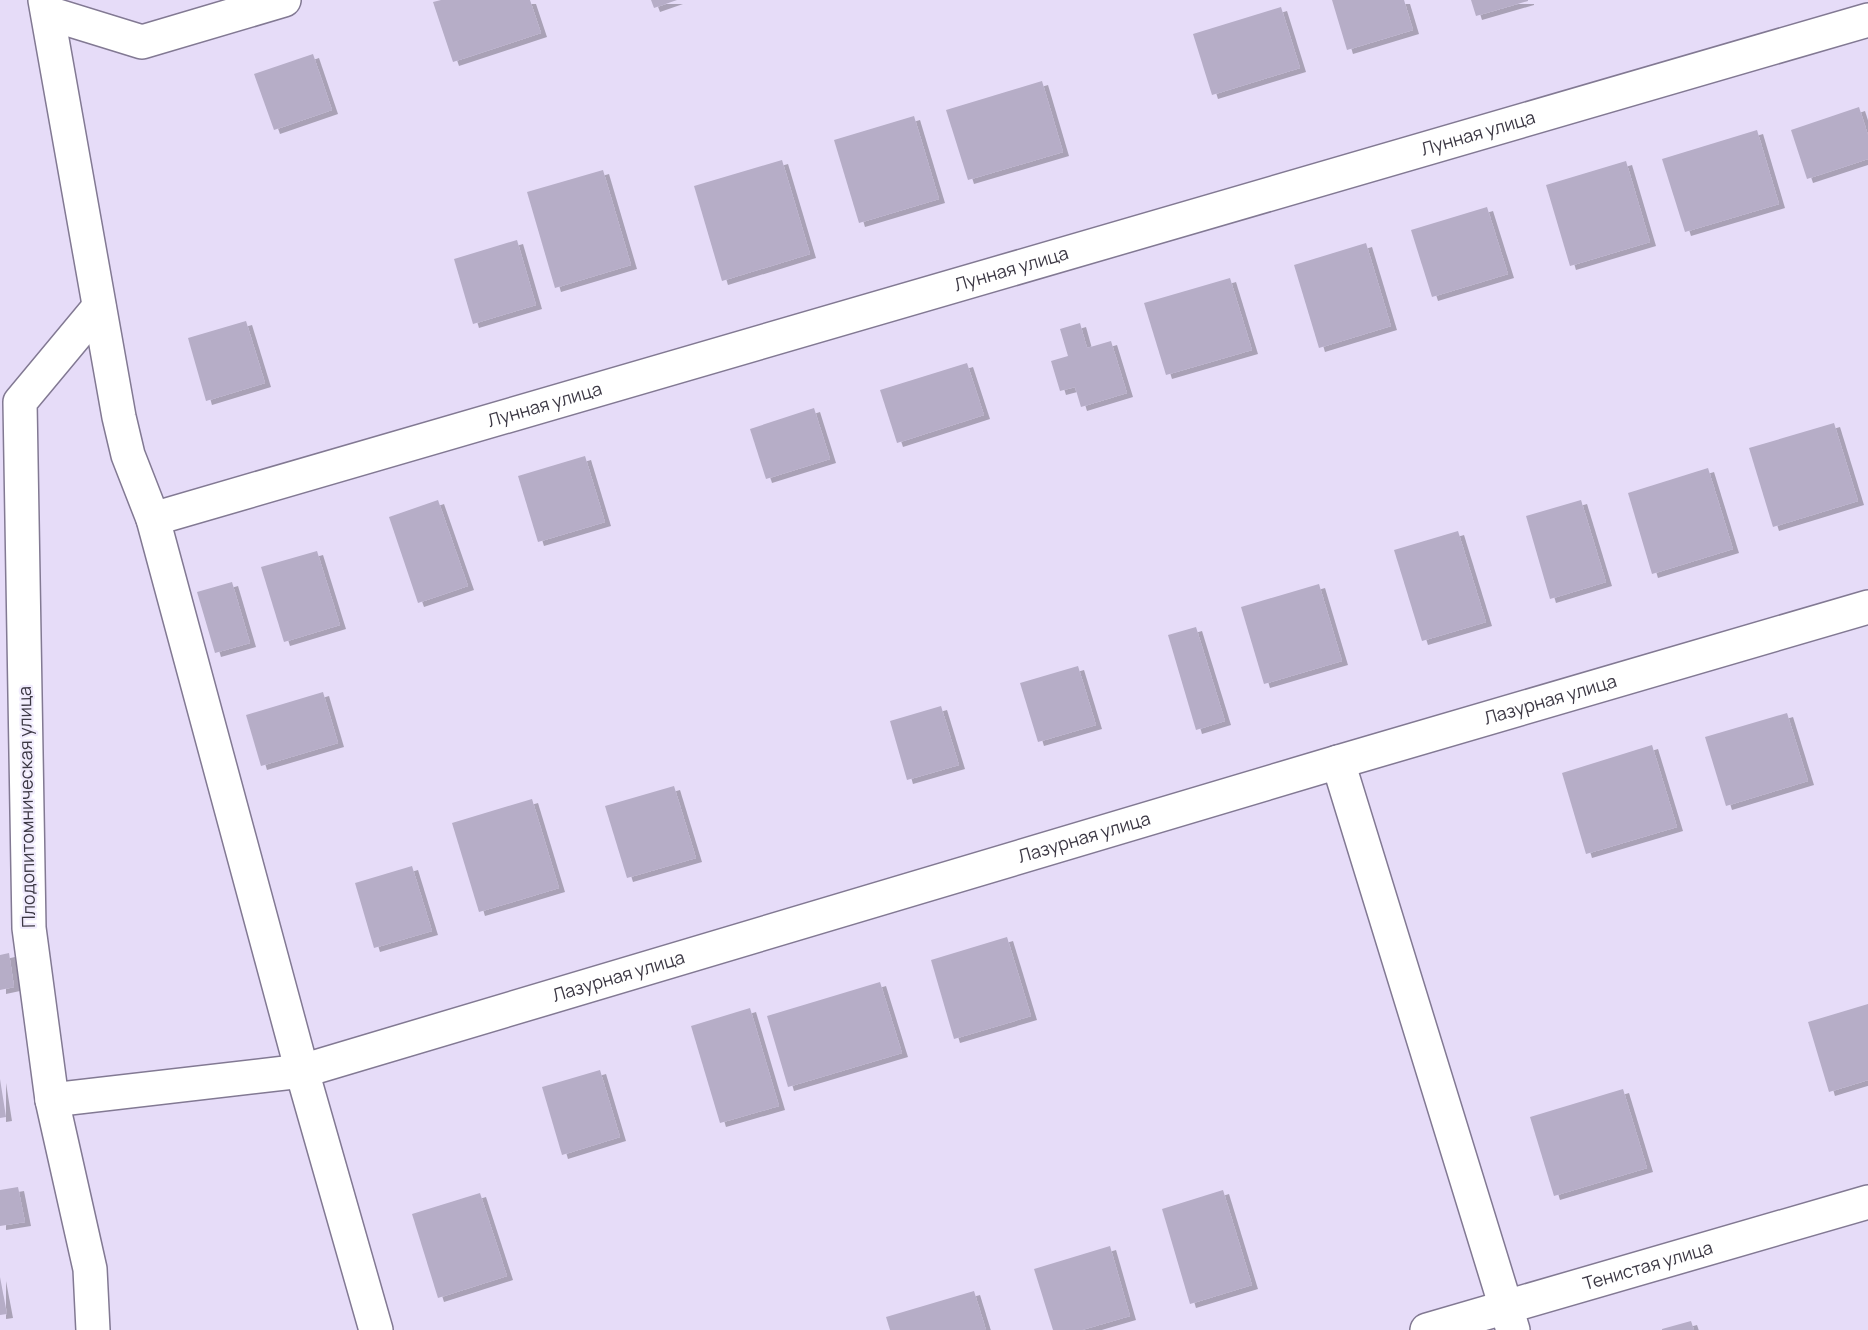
<svg xmlns="http://www.w3.org/2000/svg" width="1868" height="1330" viewBox="0 0 1868 1330" font-family="Manrope,sans-serif">
<style>
.building{fill:#b6adc7;filter:url(#shadow)}
.lines{fill:none;stroke-linecap:round;stroke-linejoin:round}
.minor-casing{stroke:#827993;stroke-width:36}
.minor{stroke:#fff;stroke-width:33}
.labels{text-anchor:middle;stroke-width:4.5;stroke-linejoin:round;paint-order:stroke}
.street-label{font-size:18px;fill:#3c3844;stroke:#f1ecfd}
</style>
<defs>
<filter id="shadow"><feDropShadow dx="6" dy="4" stdDeviation="0" flood-color="#0004"/></filter>
</defs>
<rect width="100%" height="100%" fill="#e6dcf8"/>
<g class="building">
<polygon points="441,0 530,0 541,33 453,62 433,2"/>
<polygon points="651,0 677,0 654,8"/>
<polygon points="1332,0 1404,0 1413,30 1347,50"/>
<polygon points="1471,0 1528,0 1528,1 1476,16"/>
<polygon points="1281,7 1300,68 1212,95 1193,34"/>
<polygon points="313,54 332,110 274,130 254,74"/>
<polygon points="1042,81 1063,152 968,180 946,110"/>
<polygon points="1859,107 1868,135 1868,159 1807,179 1791,130"/>
<polygon points="914,116 939,199 859,223 834,140"/>
<polygon points="1757,130 1779,204 1685,232 1662,159"/>
<polygon points="782,160 810,254 722,281 694,186"/>
<polygon points="1626,161 1650,242 1570,266 1546,185"/>
<polygon points="603,170 631,265 555,288 527,192"/>
<polygon points="1487,207 1508,274 1432,297 1411,230"/>
<polygon points="517,240 536,305 473,324 454,259"/>
<polygon points="1366,243 1391,326 1319,348 1294,265"/>
<polygon points="1230,278 1252,350 1166,375 1144,303"/>
<polygon points="246,321 265,383 206,401 188,338"/>
<polygon points="1080,323 1087,348 1111,341 1127,393 1081,407 1075,387 1060,391 1051,361 1068,356 1060,329"/>
<polygon points="967,363 984,415 897,443 880,390"/>
<polygon points="814,408 830,459 766,479 750,429"/>
<polygon points="1834,423 1858,501 1773,527 1749,448"/>
<polygon points="585,456 605,522 538,542 518,476"/>
<polygon points="1708,468 1733,549 1652,574 1628,493"/>
<polygon points="438,500 468,586 418,603 389,517"/>
<polygon points="1581,500 1606,582 1550,599 1526,516"/>
<polygon points="1458,531 1486,622 1422,641 1394,550"/>
<polygon points="317,551 340,625 284,642 261,567"/>
<polygon points="232,582 250,643 215,653 197,592"/>
<polygon points="1319,584 1342,661 1264,684 1241,607"/>
<polygon points="1196,627 1225,721 1196,730 1168,635"/>
<polygon points="1078,666 1096,725 1038,742 1020,683"/>
<polygon points="323,692 338,743 261,766 246,715"/>
<polygon points="941,706 959,765 907,780 890,721"/>
<polygon points="1787,713 1808,781 1726,806 1705,737"/>
<polygon points="1652,745 1677,827 1586,854 1562,773"/>
<polygon points="674,786 696,858 627,878 605,806"/>
<polygon points="532,799 559,888 479,912 452,823"/>
<polygon points="412,866 432,931 374,948 355,883"/>
<polygon points="1007,937 1031,1016 954,1039 931,960"/>
<polygon points="9,953 14,987 0,990 0,955"/>
<polygon points="880,982 902,1053 788,1087 767,1016"/>
<polygon points="1868,1004 1868,1080 1829,1092 1808,1022"/>
<polygon points="750,1008 779,1106 720,1123 691,1026"/>
<polygon points="600,1070 620,1137 562,1155 542,1087"/>
<polygon points="0,1079 6,1117 0,1118"/>
<polygon points="1623,1089 1647,1168 1554,1196 1530,1117"/>
<polygon points="18,1187 25,1222 0,1226 0,1190"/>
<polygon points="1223,1190 1252,1285 1190,1304 1162,1209"/>
<polygon points="480,1193 507,1276 438,1298 412,1214"/>
<polygon points="1110,1246 1130,1316 1082,1330 1053,1330 1034,1269"/>
<polygon points="0,1277 7,1314 0,1315"/>
<polygon points="974,1291 986,1330 890,1330 886,1317"/>
<polygon points="1691,1321 1694,1330 1662,1330 1662,1329"/>
</g>
<g class="lines">
<g class="minor-casing">
<g id="minor">
<polyline points="45,0 119,417 128,455 153,519 302,1071 376,1330"/>
<polyline points="48,13 142,42 284,0"/>
<path id="s1" d="M153,519L1868,20"/>
<polyline points="1338,762 1513,1330"/>
<path id="s2" d="M52,1100L302,1071L1338,762L1868,607"/>
<polyline points="93,1330 90,1269 52,1100 29,928 20,402 99,307"/>
<path id="s3" d="M1427,1330L1868,1202"/>
</g>
</g>
<use href="#minor" class="minor"/>
</g>
<g class="labels">
<g class="street-label">
<text dy="6" stroke="none"><textPath href="#s1" startOffset="1380">Лунная улица</textPath></text>
<text dy="6" stroke="none"><textPath href="#s1" startOffset="894">Лунная улица</textPath></text>
<text dy="6" stroke="none"><textPath href="#s1" startOffset="408">Лунная улица</textPath></text>
<text dy="6" stroke="none"><textPath href="#s2" startOffset="1554">Лазурная улица</textPath></text>
<text transform="translate(27 807) rotate(-91)" y="6">Плодопитомническая улица</text>
<text dy="6" stroke="none"><textPath href="#s2" startOffset="1068">Лазурная улица</textPath></text>
<text dy="6" stroke="none"><textPath href="#s2" startOffset="582">Лазурная улица</textPath></text>
<text dy="6" stroke="none"><textPath href="#s3" startOffset="230">Тенистая улица</textPath></text>
</g>
</g>
</svg>
